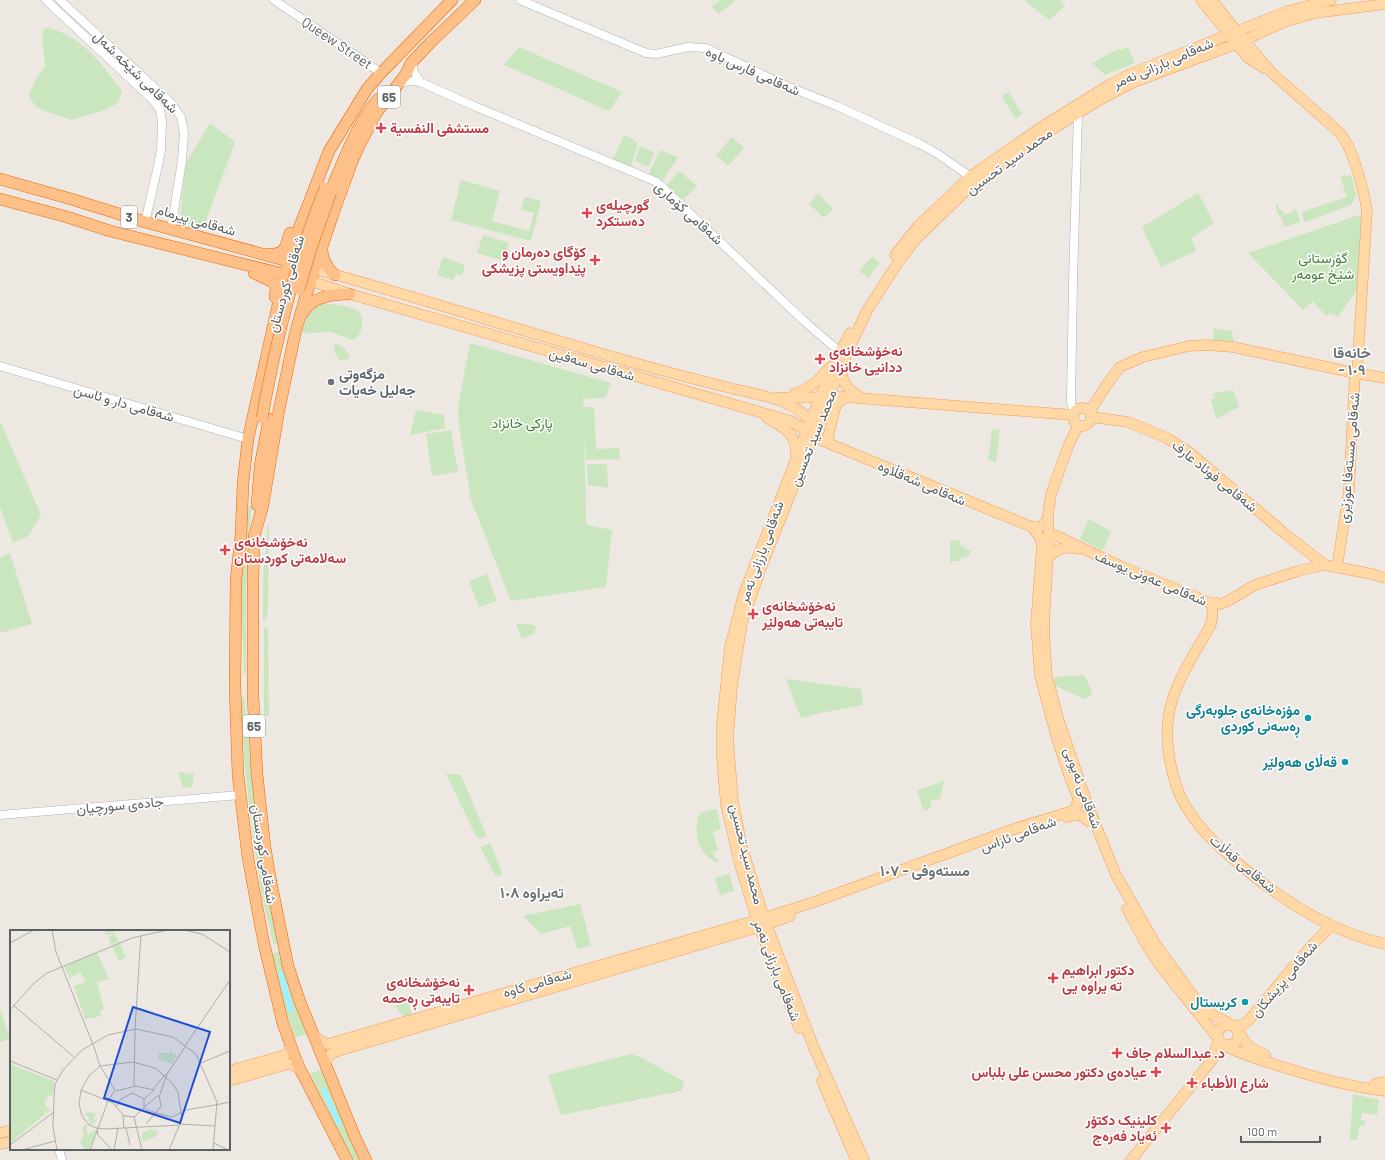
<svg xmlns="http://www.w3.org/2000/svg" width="1385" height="1160" viewBox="0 0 1385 1160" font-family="Barlow,Vazirmatn,sans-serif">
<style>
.green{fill:#c9e6be}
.water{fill:#a1f0ff}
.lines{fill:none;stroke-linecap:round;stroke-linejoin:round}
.minor-casing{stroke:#aeb3b5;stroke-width:9}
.major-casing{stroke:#f29c57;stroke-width:11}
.highway-casing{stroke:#f06400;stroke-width:12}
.minor{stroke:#fff;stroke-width:8}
.major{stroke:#ffd8a6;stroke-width:10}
.highway{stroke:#fec089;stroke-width:11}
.highway-bridge-casing{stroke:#f06400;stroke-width:12;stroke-linecap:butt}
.highway-bridge{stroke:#fec089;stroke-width:11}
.health-dot{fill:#e0444e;stroke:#fff;stroke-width:1.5}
.worship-dot{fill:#6b7280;stroke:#fff;stroke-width:1.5}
.culture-dot{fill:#0f9aa8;stroke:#fff;stroke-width:1.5}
.labels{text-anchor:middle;stroke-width:3;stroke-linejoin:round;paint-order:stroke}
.shield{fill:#fff;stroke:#8c9092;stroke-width:1}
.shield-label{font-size:13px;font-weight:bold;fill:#5b6163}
.street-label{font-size:14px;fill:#5b6163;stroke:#fff}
.health-label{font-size:14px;font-weight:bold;fill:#be3a42;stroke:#fff;text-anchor:start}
.park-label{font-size:14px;fill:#458233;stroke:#fff}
.worship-label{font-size:14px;font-weight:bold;fill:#5b616d;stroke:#fff;text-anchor:start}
.culture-label{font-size:14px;font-weight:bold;fill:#0d838f;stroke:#fff;text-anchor:end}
.neighbourhood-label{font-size:15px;font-weight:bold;fill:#6c7375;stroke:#fff}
.inset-road{fill:none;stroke:#afaeab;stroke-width:1}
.view{fill:#1d4ed8;fill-opacity:0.15;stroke:#1d4ed8;stroke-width:2}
.inset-edge{fill:none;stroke:#5b6163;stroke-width:2}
</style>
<rect width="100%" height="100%" fill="#eee8e2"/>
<g class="green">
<polygon points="720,0 736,0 718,14 712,6"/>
<polygon points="1024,0 1060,0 1065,6 1049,20"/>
<path d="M49,28C83,37 102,65 122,91L118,103L105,110L71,120L37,108L29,97L34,82L45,66L42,38L43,29Z"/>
<polygon points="519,47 622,92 609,111 504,65"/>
<polygon points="1128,47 1135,63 1105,75 1092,63 1118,49 1121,50"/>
<polygon points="1009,92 1022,114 1015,119 1002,96"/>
<polygon points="210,123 235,142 204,226 180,222 185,165"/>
<polygon points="624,135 634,139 633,141 638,143 631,166 613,160"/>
<polygon points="732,137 744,148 728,166 716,155"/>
<polygon points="640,146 654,152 649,167 635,161"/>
<polygon points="660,150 678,157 662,182 649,173"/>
<polygon points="679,171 697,186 683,200 667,185"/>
<polygon points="1345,175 1346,177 1351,175 1356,194 1357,195 1351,205 1306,222 1304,221 1301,212 1347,197 1340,176"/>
<polygon points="461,180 500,191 492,221 529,231 534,213 521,210 525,197 541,201 531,241 451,220"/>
<polygon points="818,193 833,209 824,218 809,204"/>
<polygon points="1198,193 1214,223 1191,238 1196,251 1161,267 1142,227"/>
<polygon points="1275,204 1278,205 1280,211 1282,210 1284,214 1291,213 1296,208 1300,222 1284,227 1281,216 1278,215"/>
<polygon points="1362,214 1358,288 1338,317 1330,313 1326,316 1313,301 1303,310 1248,253"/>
<polygon points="483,235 509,243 504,261 477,253"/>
<polygon points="873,256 880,264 875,268 869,279 860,271 861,268"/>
<polygon points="443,257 465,265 462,275 456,274 453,280 437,275"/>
<path d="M321,304C329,303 351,306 358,311C366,318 362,338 352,340L331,332L302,333C305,320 308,309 321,304Z"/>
<polygon points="1214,328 1232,331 1234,343 1213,340"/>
<path d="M334,343C343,345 348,351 350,359L339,360L337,355L335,354Z"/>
<polygon points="470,343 611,383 605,398 583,399 584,407 594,407 596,449 619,448 620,459 586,460 584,435 586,519 587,525 612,530 606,587 511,601 471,500 459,426 458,408"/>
<polygon points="1233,390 1239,407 1216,419 1211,399 1215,398 1214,393"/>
<polygon points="416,410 444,415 445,428 410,435"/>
<polygon points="0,421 41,515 28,536 13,543 0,507"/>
<polygon points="1000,429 996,463 988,460 992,430"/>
<polygon points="451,430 458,472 432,476 426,434"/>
<polygon points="587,464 607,464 608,488 588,485"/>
<path d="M249,506H252C245,561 246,618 246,674H244L241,593L245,523Z"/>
<polygon points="1089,519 1111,531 1103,551 1080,539"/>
<polygon points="268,524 269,528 268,605 267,617 263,621 263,577"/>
<polygon points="953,540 960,541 960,545 971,551 970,555 967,555 967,557 961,557 960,561 954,561 950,563 950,541"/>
<polygon points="10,553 32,624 0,633 0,558"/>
<polygon points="487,574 497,601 479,607 469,581"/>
<polygon points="516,624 529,624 536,626 534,633 522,639"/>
<polygon points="264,627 268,628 269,716 264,716"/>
<polygon points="1084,675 1093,694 1084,699 1054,685 1053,679 1055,677"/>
<polygon points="786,679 861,689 863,705 820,713 801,718"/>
<path d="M244,697L255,802L278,942L276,945L273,943C269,924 263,904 260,884C250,822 243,760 241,698Z"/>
<polygon points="178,772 194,774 192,787 183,788"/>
<polygon points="446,774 461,775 487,837 477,838"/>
<polygon points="944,781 940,799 930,800 932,805 927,811 923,809 917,790"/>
<path d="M715,809L717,810L721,829L713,832L718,850L713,852L715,859L718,858V863C698,854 692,833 700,813Z"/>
<polygon points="490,843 502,872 501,876 495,875 480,847"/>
<polygon points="729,874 734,891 720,895 715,878"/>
<polygon points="580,904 591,945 579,949 577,948 570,926 541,934 523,916"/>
<polygon points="280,951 306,1034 294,1038 281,994 272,954"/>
<polygon points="407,999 412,1015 404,1018 393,1003"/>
<polygon points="0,1009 10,1039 0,1042"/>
<polygon points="631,1054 642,1058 683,1081 684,1085 681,1091 561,1115 548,1075"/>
<polygon points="321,1070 347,1130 363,1160 354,1160 340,1135 310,1074"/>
<polygon points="1353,1094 1379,1100 1377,1115 1362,1113 1361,1120 1365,1120 1364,1126 1359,1126 1357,1140 1350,1140"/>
</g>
<g class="water">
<polygon points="283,971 294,1010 288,1012 278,973"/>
<polygon points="322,1088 325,1088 342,1123 337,1126 321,1090"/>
</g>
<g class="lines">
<g class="minor-casing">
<g id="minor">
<polyline points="46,0 154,101 160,110 162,121 161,150 158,166 145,222"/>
<polyline points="60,0 172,104 181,117 184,133 182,161 171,229"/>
<polyline points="274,0 381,73"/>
<polyline points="520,0 646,53 656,54 688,47 706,48 789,87 837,106 920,144 938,154 975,180"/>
<polyline points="412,62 414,72 420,82"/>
<polyline points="400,83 410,81 420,82 474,106 657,182 804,321 840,352"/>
<polyline points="0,366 248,439"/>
<polyline points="1074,413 1071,402 1073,281 1078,113"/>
<polyline points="0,815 240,795"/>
<polyline points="59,1149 62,1160"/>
</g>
</g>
<g class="major-casing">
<g id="major">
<polyline points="1201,0 1248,58 1264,68"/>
<path d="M1212,0L1237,32L1271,72L1339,132C1353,147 1364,191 1367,211L1357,373"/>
<polyline points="895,255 919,225 971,176 1046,124 1111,84 1128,75 1288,11 1331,0"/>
<path d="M315,269C453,307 590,354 730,388C754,394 802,400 812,426"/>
<polyline points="311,281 350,294 791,421 823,441 1032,527 1040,527 1047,521 1051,494 1069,444 1078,426"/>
<path d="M842,369C841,384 850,391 862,398"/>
<path d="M794,394C811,388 818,381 830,367"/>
<polyline points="776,398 845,397 1073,415"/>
<circle cx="1082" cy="417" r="9"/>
<polyline points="1090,411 1108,383 1120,367 1143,357 1189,346 1207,345 1233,347 1355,373 1385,378"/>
<polyline points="1091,417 1128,422 1167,438 1189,452 1284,533 1325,565"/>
<path d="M767,418C784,428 796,432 796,454"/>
<polyline points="830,444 828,437 836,405 845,397"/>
<path d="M1048,517L1049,538L1044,624L1045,650L1047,676L1058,718L1087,803L1116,875L1156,945L1197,1001L1210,1013L1234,1026C1246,1038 1230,1053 1219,1040L1218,1031L1224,1025H1233"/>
<polyline points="1032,527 1039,536 1042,546 1036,624 1040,676 1057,739 1069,775 1079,801"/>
<polyline points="1045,541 1052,537 1057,536 1120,566 1213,604"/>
<path d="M1048,559C1056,548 1066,546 1079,549"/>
<polyline points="1337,567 1349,491 1355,373"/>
<path d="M1213,604C1211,612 1214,615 1211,624C1195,654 1172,685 1168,720C1165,745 1172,783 1185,805C1200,831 1222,850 1245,869C1286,903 1332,932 1385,944"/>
<polyline points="1213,604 1216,603 1221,604 1228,601 1255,585 1298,571 1325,565 1372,574 1385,578"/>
<path d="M1067,817C1076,814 1081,814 1088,821"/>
<polyline points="1127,909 1147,946 1161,967 1218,1038"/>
<path d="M1234,1026L1242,1025L1248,1021C1276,989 1300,955 1331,926"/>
<polyline points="799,1028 759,927 740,865 726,805 722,759 722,723 730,647 744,593 820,397 840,352 850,333"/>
<polyline points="1238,1031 1248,1046 1265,1055"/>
<polyline points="313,1034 320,1041 328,1044 764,918 814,902 1014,829 1072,811 1076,808 1078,799"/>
<path d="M1224,1045C1237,1053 1252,1057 1267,1062C1306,1075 1344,1086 1385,1091"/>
<path d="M326,1066C327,1057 329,1054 338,1051L766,925L790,916"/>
<polyline points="229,1071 285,1055 290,1051 290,1043"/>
<polyline points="229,1081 288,1064 295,1066 301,1071"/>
<polyline points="822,1081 856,1160"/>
<polyline points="1375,1084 1385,1082"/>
<polyline points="0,1133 11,1130"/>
<polyline points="0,1144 11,1142"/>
<polyline points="864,1160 814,1048 764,918 742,847 733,801 728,738 732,686 742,623 761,568 829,397 851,344 868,309 897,264 916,239 976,181 1043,135 1101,99 1134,82 1236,44 1284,22 1315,13 1385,4"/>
<polyline points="1131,1160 1212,1060 1219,1040"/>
</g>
</g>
<g class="highway-casing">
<g id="highway">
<polyline points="0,179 71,199 145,222 295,263"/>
<path d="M331,190C344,159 356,126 378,99"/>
<polyline points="0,199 67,217 110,231 291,276"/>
<path d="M322,248C322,258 327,268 335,275"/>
<path d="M268,254C286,255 285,247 290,233"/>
<polyline points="254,273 273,282 276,289 275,297"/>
<path d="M303,313C311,296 333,294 350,294"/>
<polyline points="257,505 260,466 269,419"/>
<polyline points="347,1160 301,1071 295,1057 283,1024 264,944 248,858 238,775 235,687 236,579 241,535 243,483 248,439 283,282 296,236 329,151 367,89 381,73 452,0"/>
<polyline points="366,1160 355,1137 300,1002 288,966 271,882 265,847 257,774 253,696 253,580 254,537 263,505 279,410 295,334 305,298 333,214 352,162 359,146 377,112 406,74 411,63 430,43 475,0"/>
</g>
</g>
<use href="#minor" class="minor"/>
<use href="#major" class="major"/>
<use href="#highway" class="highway"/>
<g class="highway-bridge-casing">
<g id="highway-bridge">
<polyline points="299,289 312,246 331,192"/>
<path d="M262,418C276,340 295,262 325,188"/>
</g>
</g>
<use href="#highway-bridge" class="highway-bridge"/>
</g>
<g class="health-dot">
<path d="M379 122h4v4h4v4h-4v4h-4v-4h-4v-4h4z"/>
<path d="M585 207h4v4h4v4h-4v4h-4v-4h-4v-4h4z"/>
<path d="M593 254h4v4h4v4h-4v4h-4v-4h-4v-4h4z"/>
<path d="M818 353h4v4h4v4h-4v4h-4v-4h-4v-4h4z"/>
<path d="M223 544h4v4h4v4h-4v4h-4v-4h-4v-4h4z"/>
<path d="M751 608h4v4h4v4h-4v4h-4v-4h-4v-4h4z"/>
<path d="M1051 972h4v4h4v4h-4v4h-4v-4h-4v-4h4z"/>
<path d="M467 984h4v4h4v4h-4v4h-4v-4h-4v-4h4z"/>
<path d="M1115 1047h4v4h4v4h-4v4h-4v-4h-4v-4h4z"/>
<path d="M1154 1066h4v4h4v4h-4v4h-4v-4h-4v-4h4z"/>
<path d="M1190 1077h4v4h4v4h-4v4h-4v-4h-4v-4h4z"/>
<path d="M1164 1122h4v4h4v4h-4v4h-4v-4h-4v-4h4z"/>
</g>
<circle class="worship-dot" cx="331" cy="382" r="4"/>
<g class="culture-dot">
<circle cx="1308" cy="718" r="4"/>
<circle cx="1345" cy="762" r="4"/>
<circle cx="1245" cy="1002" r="4"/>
</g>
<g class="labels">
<g class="shield">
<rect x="378" y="86" width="22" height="22" rx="3"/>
<rect x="121" y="206" width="16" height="22" rx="3"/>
<rect x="243" y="715" width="22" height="22" rx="3"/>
</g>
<g class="shield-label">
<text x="389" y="102">65</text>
<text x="129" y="222">3</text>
<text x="254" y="731">65</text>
</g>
<g class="street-label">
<text transform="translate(337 43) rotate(34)" y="5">Queew Street</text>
<text transform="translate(1163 63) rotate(-23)" y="5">شەقامی بارزانی نەمر</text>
<text transform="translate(753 71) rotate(24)" y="5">شەقامی فارس باوە</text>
<text transform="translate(136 72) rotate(44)" y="5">شەقامی شێخه‌ شه‌ل</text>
<text transform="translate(1009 161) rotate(-36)" y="5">محمد سید تحسین</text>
<text transform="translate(689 213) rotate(42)" y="5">شەقامی کۆماری</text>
<text transform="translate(196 220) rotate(16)" y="5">شەقامی پیرمام</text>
<text transform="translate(286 284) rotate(-74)" y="5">شەقامی کوردستان</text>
<text transform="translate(592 364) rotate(16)" y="5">شەقامی سەفین</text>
<text transform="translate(124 403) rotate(16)" y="5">شەقامی دار و ئاسن</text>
<text transform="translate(813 438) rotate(-68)" y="5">محمد سید تحسین</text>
<text transform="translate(1349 458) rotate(-85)" y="5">شەقامی مستەفا عوزێری</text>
<text transform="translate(1215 476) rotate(39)" y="5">شەقامی فوئاد عارف</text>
<text transform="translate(922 483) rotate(23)" y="5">شەقامی شەقڵاوە</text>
<text transform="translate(761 552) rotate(-70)" y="5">شەقامی بارزانی نەمر</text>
<text transform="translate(1151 578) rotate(23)" y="5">شەقامی عەونی یوسف</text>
<text transform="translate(1083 788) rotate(70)" y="5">شەقامی ئەیوبی</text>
<text transform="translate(120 805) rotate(-5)" y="5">جادەی سورچیان</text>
<text transform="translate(1018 834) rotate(-20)" y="5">شەقامی ئاراس</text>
<text transform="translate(264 854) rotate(81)" y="5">شەقامی کوردستان</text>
<text transform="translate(747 854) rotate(76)" y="5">محمد سید تحسین</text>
<text transform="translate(1243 864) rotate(40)" y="5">شەقامی قەڵات</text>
<text transform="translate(777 970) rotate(69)" y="5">شەقامی بارزانی نەمر</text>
<text transform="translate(1284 979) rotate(-50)" y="5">شەقامی پزیشکان</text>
<text transform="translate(537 983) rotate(-16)" y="5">شەقامی کاوە</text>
</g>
<g class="health-label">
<text x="390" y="133">مستشفى النفسية</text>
<text x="596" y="210">گورچیله‌ی<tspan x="596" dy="16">ده‌ستكرد</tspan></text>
<text x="586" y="257" text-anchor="end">کۆگای دەرمان و<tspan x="586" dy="16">پێداویستی پزیشکی</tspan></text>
<text x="829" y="356">نەخۆشخانەی<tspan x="829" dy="16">ددانیی خانزاد</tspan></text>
<text x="234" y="547">نەخۆشخانەی<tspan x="234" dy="16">سەلامەتی کوردستان</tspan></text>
<text x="762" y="611">نەخۆشخانەی<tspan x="762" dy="16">تایبەتی هەولێر</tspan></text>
<text x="1062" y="975">دكتور ابراهيم<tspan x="1062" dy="16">ته يراوه يى</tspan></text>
<text x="460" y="987" text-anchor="end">نەخۆشخانەی<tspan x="460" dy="16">تایبەتی ڕەحمە</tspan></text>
<text x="1126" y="1058">د. عبدالسلام جاف</text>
<text x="1147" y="1077" text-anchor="end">عيادەی دکتور محسن علی بلباس</text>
<text x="1201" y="1088">شارع الأطباء</text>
<text x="1157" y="1125" text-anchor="end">کلینیک دکتۆر<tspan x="1157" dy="16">ئەیاد فەرەج</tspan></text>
</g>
<g class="park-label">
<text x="1323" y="263">گۆڕستانی<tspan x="1323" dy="16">شێخ عومەر</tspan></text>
<text x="522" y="428">پارکی خانزاد</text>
</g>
<g class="worship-label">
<text x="339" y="379">مزگەوتی<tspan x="339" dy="16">جەلیل خەیات</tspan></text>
</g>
<g class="culture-label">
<text x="1300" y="715">مۆزەخانەی جلوبەرگی<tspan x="1300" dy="16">ڕەسەنی کوردی</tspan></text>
<text x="1337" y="767">قەڵای هەولێر</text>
<text x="1237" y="1007">کریستال</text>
</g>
<g class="neighbourhood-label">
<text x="1352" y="358">خانەقا<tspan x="1352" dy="17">- ١٠٩</tspan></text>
<text x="925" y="876">مستەوفی - ١٠٧</text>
<text x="532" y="898">تەیراوە ١٠٨</text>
</g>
</g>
<g transform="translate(10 930)">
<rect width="220" height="220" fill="#eee8e2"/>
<path d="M103,0L109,12L101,15L98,7L104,4L96,5L95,1ZM110,13L113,20L115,19L113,21L116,27L109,31L102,16ZM87,23L99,49L87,52L94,79L89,81L91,86L75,89L64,56L75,52L74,48L71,43H67L60,49L54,36ZM162,119V123L167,125L162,134L148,129L149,123H161L159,120ZM0,134L44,151L43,165L38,166L34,173L39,180L42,179L37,183L35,179V184L0,213ZM79,182L86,184L83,189H88L82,195L79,193L83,190L78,192L79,187L74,185ZM77,194V205L87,199L79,220H75L70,212L74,204L72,198ZM141,199L148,201L146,206L132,212V203Z" fill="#c9e6be"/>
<path class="inset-road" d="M42,0L46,22L84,117M174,0L192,4L220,22M0,13L24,0M3,75L64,127M0,80L23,54L37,43L122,8L157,0M125,99L131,5M175,116L220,50M84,117L90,136L105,160M0,131L47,150M191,133L220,121M124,156L125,100M143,159L156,144M71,160L103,173L114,186L124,187L134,178V169M106,161L126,156L144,160M150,164L157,144L175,117M134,169L144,160M205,175L220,172M106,177L110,170L122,163L134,169M134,177L149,165M134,178L146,183M146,183L162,187L176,180L205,175M113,185L114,198M124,187L132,220M136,194L151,176L149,165M170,194L205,196M87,198L94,199L170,195M116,198L120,215M204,213L218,220M0,215L44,182M12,220L45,211M47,220L43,197L44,167L45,154L53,140L72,120L98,105L126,99L163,107L186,124L207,172L203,220M80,220L98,171L105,160M102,220L88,205L87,198L79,195L72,186L69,174L71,160L79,146L90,136L123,132L145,138L162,153L168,162L172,189L159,220M104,220L108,198"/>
<path class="view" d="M123,77L200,102L170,193L94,168Z"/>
<rect width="220" height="220" class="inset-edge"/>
</g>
<path d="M1241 1136v6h79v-6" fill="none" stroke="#5b6163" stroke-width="2"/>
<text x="1247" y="1136" font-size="12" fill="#5b6163" stroke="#ffffff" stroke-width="3" paint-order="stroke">100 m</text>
</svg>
